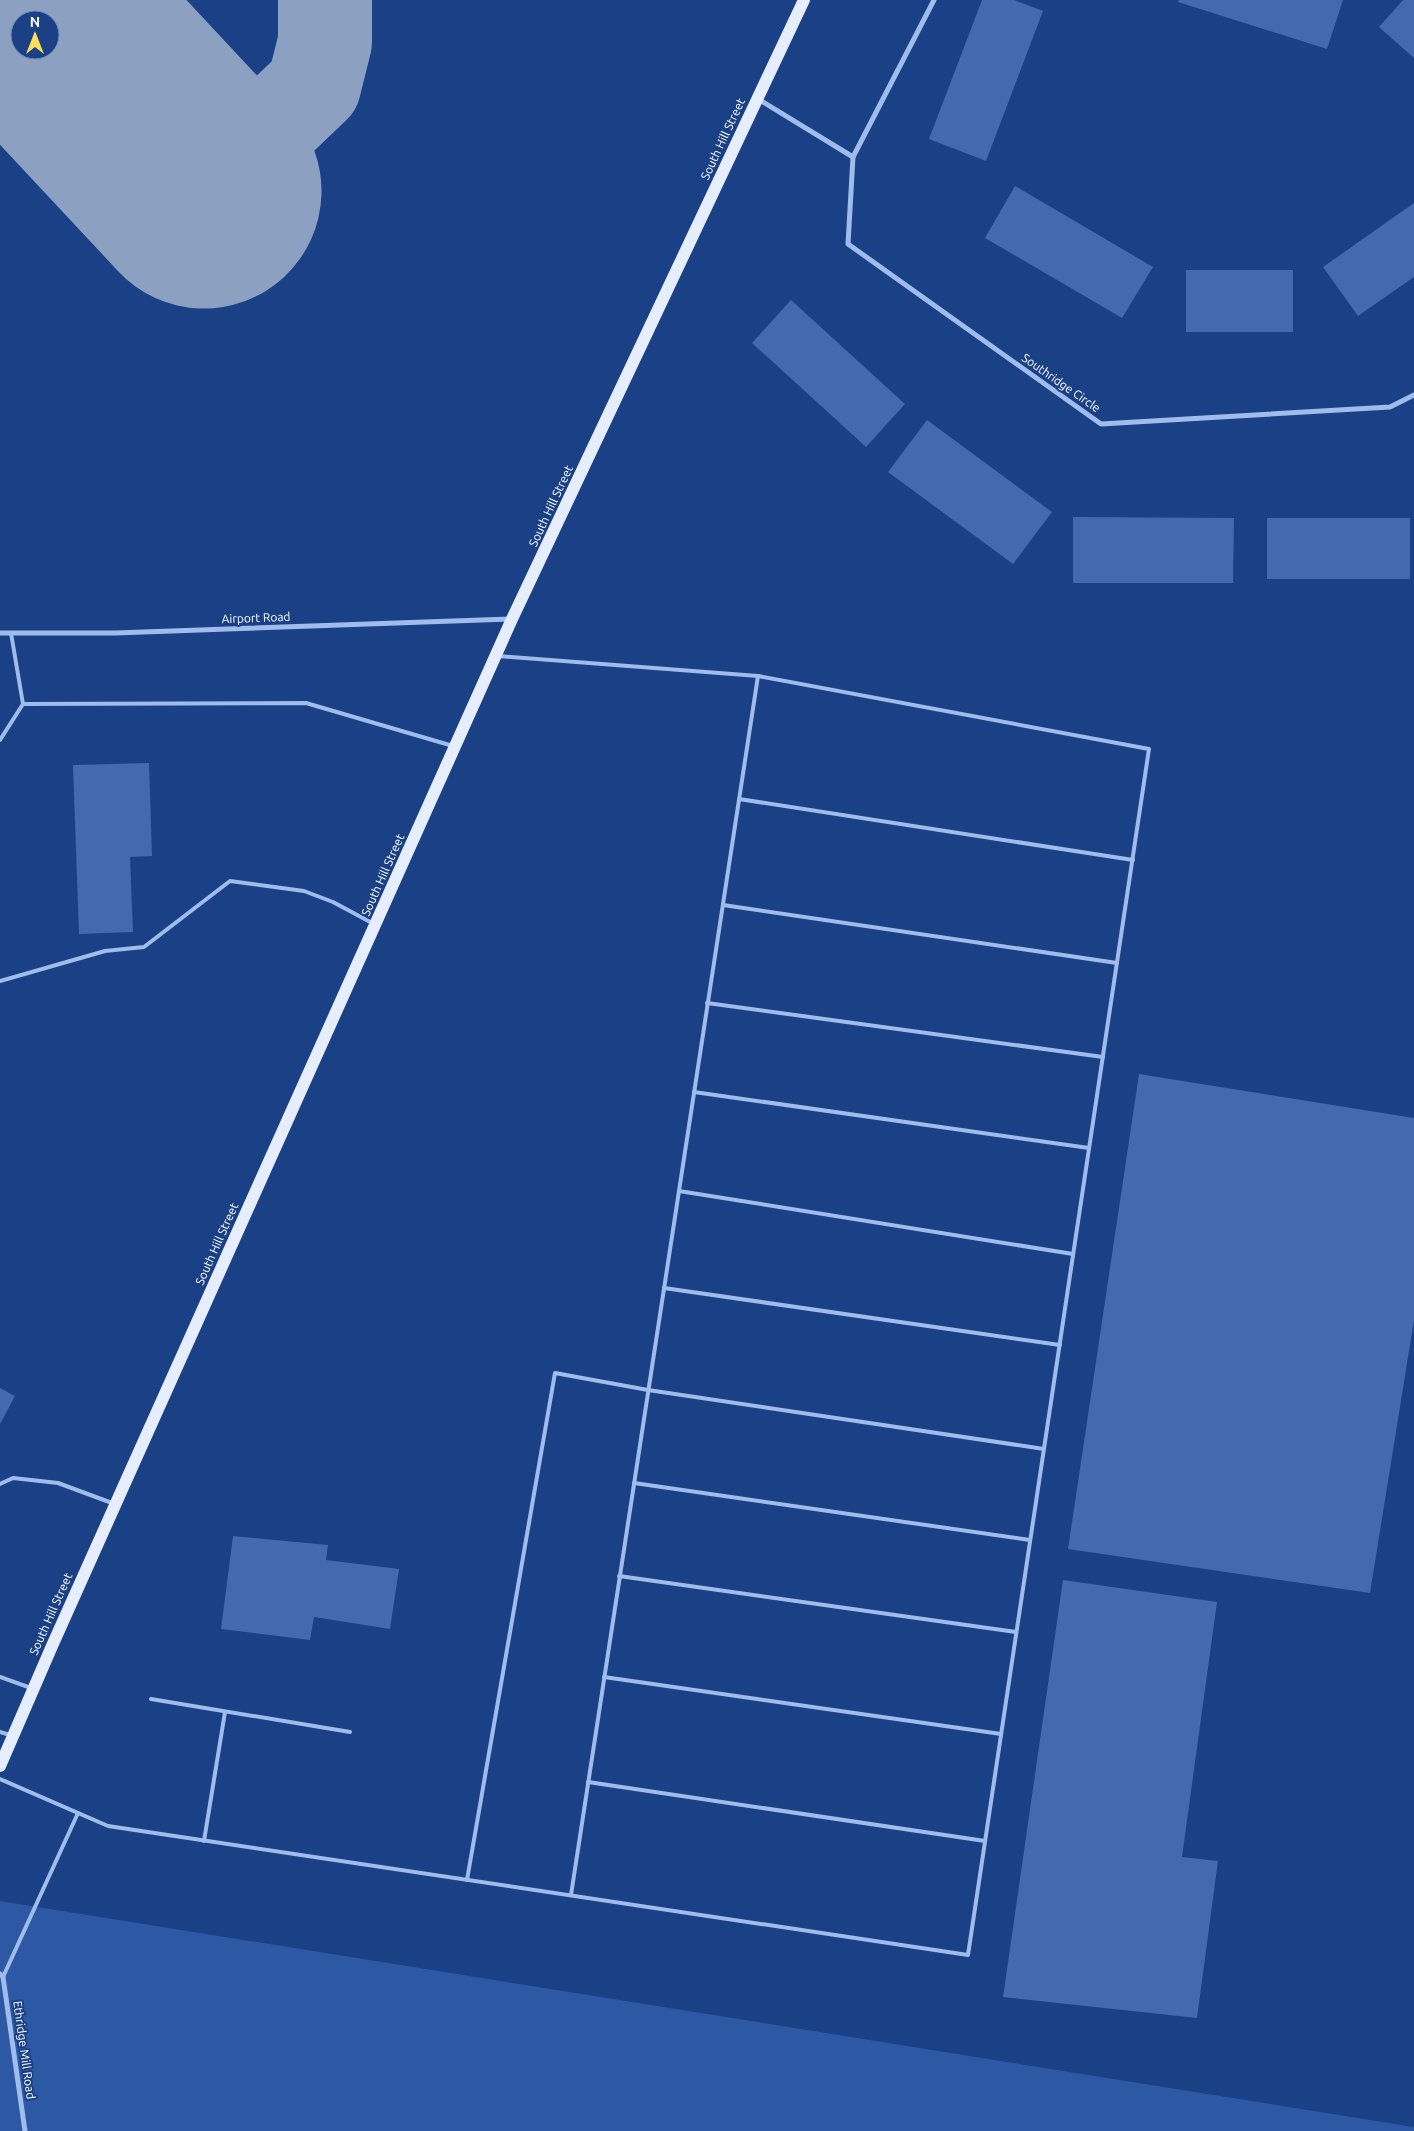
<svg xmlns="http://www.w3.org/2000/svg" width="1414" height="2131" viewBox="0 0 1414 2131" font-family="Ubuntu,sans-serif">
<style>
.green{fill:#2d58a3}
.lines{fill:none;stroke-linecap:round;stroke-linejoin:round}
.taxiway{stroke:#8ca0c2;stroke-width:94}
.runway{stroke:#8ca0c2;stroke-width:235}
.building{fill:#4369ae}
.service{stroke:#a0bcec;stroke-width:4}
.minor{stroke:#a0bcec;stroke-width:5}
.primary{stroke:#e5edff;stroke-width:12}
.labels{text-anchor:middle;stroke-width:4;stroke-linejoin:round;paint-order:stroke}
.street-label{font-size:12px;fill:#fff;stroke:#1a4085}
</style>
<rect width="100%" height="100%" fill="#1a4085"/>
<polygon class="green" points="0,1901 1414,2127 1414,2131 0,2131"/>
<g class="lines">
<polyline class="taxiway" points="204,191 314,86 325,42 325,0"/>
<polyline class="runway" points="50,26 204,191"/>
</g>
<g class="building">
<polygon points="982,0 1014,0 1043,11 986,161 929,139"/>
<polygon points="1179,0 1343,0 1327,49 1178,2"/>
<polygon points="1403,0 1414,0 1414,58 1379,27"/>
<polygon points="1015,186 1153,267 1122,318 985,238"/>
<polygon points="1414,203 1414,277 1358,316 1323,267"/>
<rect x="1186" y="270" width="107" height="62"/>
<polygon points="791,300 905,404 866,447 752,343"/>
<polygon points="927,420 1052,512 1013,564 888,472"/>
<polygon points="1073,517 1234,518 1233,583 1073,583"/>
<rect x="1267" y="518" width="143" height="61"/>
<polygon points="149,763 152,856 130,857 133,932 79,934 73,765"/>
<polygon points="1139,1074 1414,1118 1414,1320 1370,1593 1068,1549"/>
<polygon points="0,1388 15,1396 0,1424"/>
<polygon points="233,1536 328,1545 326,1560 399,1569 390,1629 314,1617 310,1640 221,1629"/>
<polygon points="1063,1580 1217,1602 1182,1857 1218,1861 1197,2018 1003,1997"/>
</g>
<g class="lines">
<g class="service">
<polyline points="23,704 306,703 453,746"/>
<polyline points="0,740 23,704 11,633"/>
<polyline points="739,799 1133,860"/>
<polyline points="723,905 1117,963"/>
<polyline points="0,981 105,951 144,947 230,881 304,891 333,902 374,924"/>
<polyline points="707,1003 1103,1057"/>
<polyline points="694,1092 1089,1148"/>
<polyline points="679,1191 1073,1254"/>
<polyline points="664,1288 1060,1345"/>
<polyline points="634,1483 1030,1540"/>
<polyline points="0,1484 13,1478 58,1483 112,1503"/>
<polyline points="619,1576 1016,1632"/>
<polyline points="0,1677 31,1688"/>
<polyline points="604,1677 1001,1734"/>
<polyline points="151,1699 350,1732"/>
<polyline points="0,1732 10,1735"/>
<polyline points="0,1779 108,1826 968,1955 1149,749 758,676 498,656"/>
<polyline points="588,1782 985,1841"/>
<polyline points="204,1841 225,1712"/>
<polyline points="467,1880 555,1373 648,1390 1044,1449"/>
<polyline points="571,1895 758,676"/>
<polyline points="3,1977 78,1813"/>
</g>
<g class="minor">
<polyline points="934,0 853,157 848,244 1101,424 1390,407 1414,395"/>
<polyline points="758,99 853,157"/>
<polyline points="0,633 115,633 512,619"/>
<polyline points="0,1974 3,1977 25,2131"/>
</g>
<polyline class="primary" points="0,1766 52,1646 512,619 804,0"/>
</g>
<g class="labels">
<g class="street-label">
<text transform="translate(723 139) rotate(-65)" y="4">South Hill Street</text>
<text transform="translate(1061 383) rotate(35)" y="4">Southridge Circle</text>
<text transform="translate(551 506) rotate(-65)" y="4">South Hill Street</text>
<text transform="translate(256 618) rotate(-2)" y="4">Airport Road</text>
<text transform="translate(383 875) rotate(-66)" y="4">South Hill Street</text>
<text transform="translate(217 1244) rotate(-66)" y="4">South Hill Street</text>
<text transform="translate(51 1614) rotate(-66)" y="4">South Hill Street</text>
<text transform="translate(24 2050) rotate(82)" y="4">Ethridge Mill Road</text>
</g>
</g>
<g transform="translate(35 35)"><circle r="24" fill="#1a4085" stroke="#768cb6"/>
<path d="M0-4L9 19L0 12L-9 19Z" fill="#fedd5c"/>
<text y="-8" font-size="14" font-weight="bold" text-anchor="middle" fill="#ffffff">N</text>
</g>
</svg>
